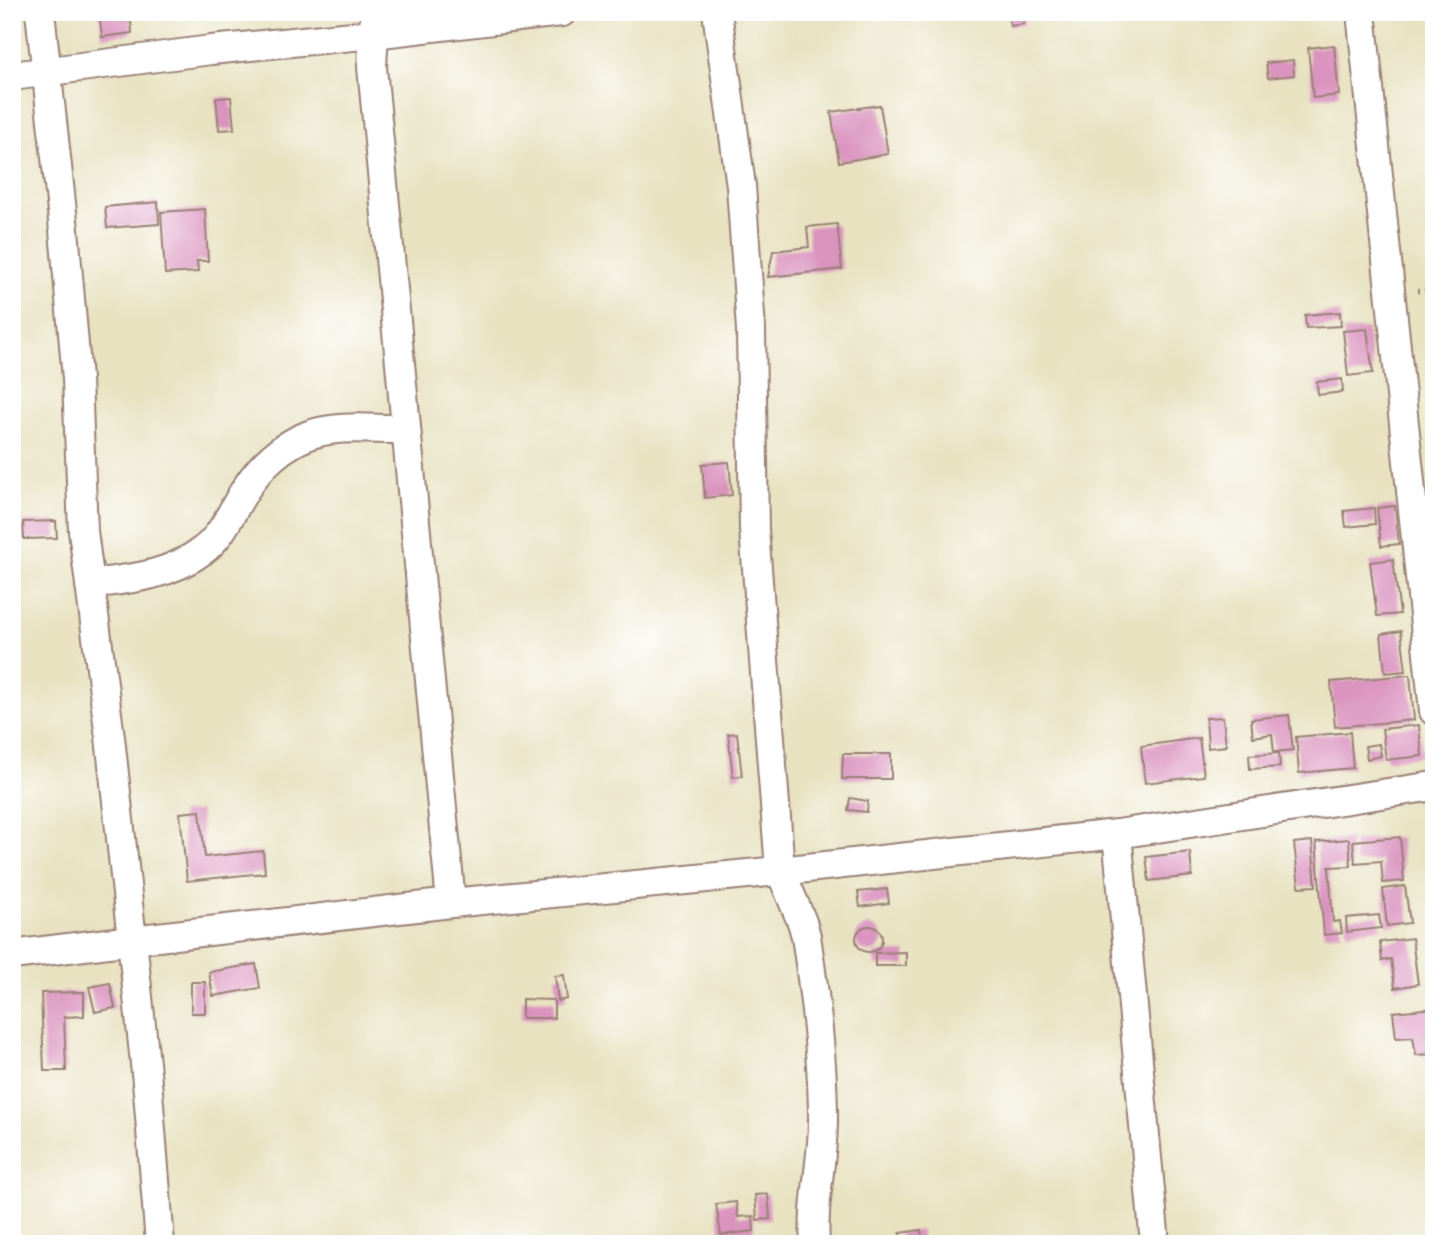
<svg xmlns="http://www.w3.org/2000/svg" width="1446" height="1256" viewBox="0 0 1446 1256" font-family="'Indie Flower',sans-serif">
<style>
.building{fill:#da92be}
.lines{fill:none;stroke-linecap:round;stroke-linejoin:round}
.minor-casing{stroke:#998076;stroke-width:32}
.path{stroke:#998076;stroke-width:4.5;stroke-dasharray:2 5;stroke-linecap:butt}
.minor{stroke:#fff;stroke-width:28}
</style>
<rect width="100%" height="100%" fill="#fff"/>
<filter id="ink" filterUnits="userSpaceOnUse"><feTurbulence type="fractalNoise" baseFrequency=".0143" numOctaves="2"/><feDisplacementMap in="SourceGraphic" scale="14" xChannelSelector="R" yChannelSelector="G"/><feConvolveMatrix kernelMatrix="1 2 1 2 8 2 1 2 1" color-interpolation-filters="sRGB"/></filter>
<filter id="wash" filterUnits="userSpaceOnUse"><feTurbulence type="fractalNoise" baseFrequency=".00686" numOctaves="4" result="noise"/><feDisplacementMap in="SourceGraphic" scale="28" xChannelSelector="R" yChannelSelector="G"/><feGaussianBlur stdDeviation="1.57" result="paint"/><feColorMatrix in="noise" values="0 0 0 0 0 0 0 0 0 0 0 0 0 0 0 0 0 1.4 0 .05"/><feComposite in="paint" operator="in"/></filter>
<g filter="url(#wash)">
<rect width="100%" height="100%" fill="#e8e2c1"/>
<g id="blocks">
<g class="building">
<polygon points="99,12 130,12 132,33 102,37"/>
<polygon points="1008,12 1023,12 1024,24 1010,26"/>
<polygon points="1334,45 1339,95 1313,98 1308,48"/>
<polygon points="1293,60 1294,75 1268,78 1266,63"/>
<polygon points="231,97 234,129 219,130 216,98"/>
<polygon points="880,105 888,154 839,162 831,112"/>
<polygon points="158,202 159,224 107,228 105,207"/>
<polygon points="205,209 208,261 197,261 198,272 165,274 161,212"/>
<polygon points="837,224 842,269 768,277 773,251 809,247 807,227"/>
<polygon points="1340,312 1341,326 1306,328 1305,315"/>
<polygon points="1367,329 1373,373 1348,376 1343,331"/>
<polygon points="1342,379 1343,392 1318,395 1317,382"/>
<polygon points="729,462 732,495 705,498 702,464"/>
<polygon points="1395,506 1399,544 1381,546 1377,508"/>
<polygon points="1374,508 1375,524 1346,527 1344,511"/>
<polygon points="56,521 57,538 24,539 23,522"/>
<polygon points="1393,559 1400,614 1377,616 1370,562"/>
<polygon points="1401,631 1406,671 1385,673 1381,634"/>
<polygon points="1410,675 1414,720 1335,727 1331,682"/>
<polygon points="1289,715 1293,750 1274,752 1272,734 1253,737 1251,719"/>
<polygon points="1223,717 1226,746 1208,748 1206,718"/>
<polygon points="1419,725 1422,756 1386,760 1382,729"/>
<polygon points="1350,732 1353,768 1299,773 1296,737"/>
<polygon points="737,733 742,776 733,777 728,734"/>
<polygon points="1199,738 1204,776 1145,783 1141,746"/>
<polygon points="1379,744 1381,756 1367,759 1365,746"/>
<polygon points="1279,753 1280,767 1250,769 1249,755"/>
<polygon points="843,754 891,754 891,779 842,779"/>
<polygon points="850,798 868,801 867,812 848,810"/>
<polygon points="200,811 205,857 263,851 265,873 187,881 180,813"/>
<polygon points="1400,837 1404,881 1383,883 1381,861 1355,863 1353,841"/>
<polygon points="1349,839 1351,866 1329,867 1333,922 1340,921 1342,933 1324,935 1316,842"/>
<polygon points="1312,841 1316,886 1299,887 1294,843"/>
<polygon points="1190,852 1192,876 1149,881 1146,857"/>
<polygon points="1405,886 1410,923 1387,926 1383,889"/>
<polygon points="887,889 889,903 860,907 858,892"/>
<polygon points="1379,915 1381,928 1347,932 1346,918"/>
<circle cx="869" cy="939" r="13"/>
<polygon points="1412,938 1418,984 1395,988 1391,959 1382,961 1380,942"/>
<polygon points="906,952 906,966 875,966 875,953"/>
<polygon points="256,964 260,988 213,996 209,972"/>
<polygon points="564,975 567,999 558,1001 555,976"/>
<rect x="191" y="982" width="14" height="31"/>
<polygon points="110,983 115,1008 95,1012 89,987"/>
<polygon points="84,992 84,1016 64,1017 66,1071 44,1071 41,993"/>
<polygon points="522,999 554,1000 554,1018 522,1018"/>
<polygon points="1434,1008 1434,1054 1416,1055 1413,1037 1396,1038 1393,1012"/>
<polygon points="768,1194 770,1219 757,1220 755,1195"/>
<polygon points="736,1202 738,1217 753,1216 754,1231 721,1235 716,1204"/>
<polygon points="921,1230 923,1244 901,1244 900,1233"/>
</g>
</g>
</g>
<g filter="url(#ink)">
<use href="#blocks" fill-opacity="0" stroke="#998076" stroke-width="2"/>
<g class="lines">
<g class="minor-casing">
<g id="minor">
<polyline points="40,12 64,230 77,379 83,531 110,737 132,940 148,1092 160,1244"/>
<polyline points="375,12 372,67 451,903"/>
<path d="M717,12L741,186L751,330L754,529L780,870L802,922L806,936C815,995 823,1060 823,1120C823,1161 812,1202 815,1244"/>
<polyline points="1361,12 1434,711"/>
<polyline points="12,76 211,50 373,34 562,12"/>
<path d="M90,584C130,579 168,576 202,551C223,536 232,510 245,490C260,465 283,445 309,435C339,424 375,430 406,429"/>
<polyline points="1117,834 1155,1244"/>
<polyline points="12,955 132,940 451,903 789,870 1117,834 1434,786"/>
</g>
</g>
<polyline class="path" points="1417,291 1434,290"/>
<use href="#minor" class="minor"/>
</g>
</g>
<rect width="1446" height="1256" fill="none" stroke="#fff" stroke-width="42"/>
</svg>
